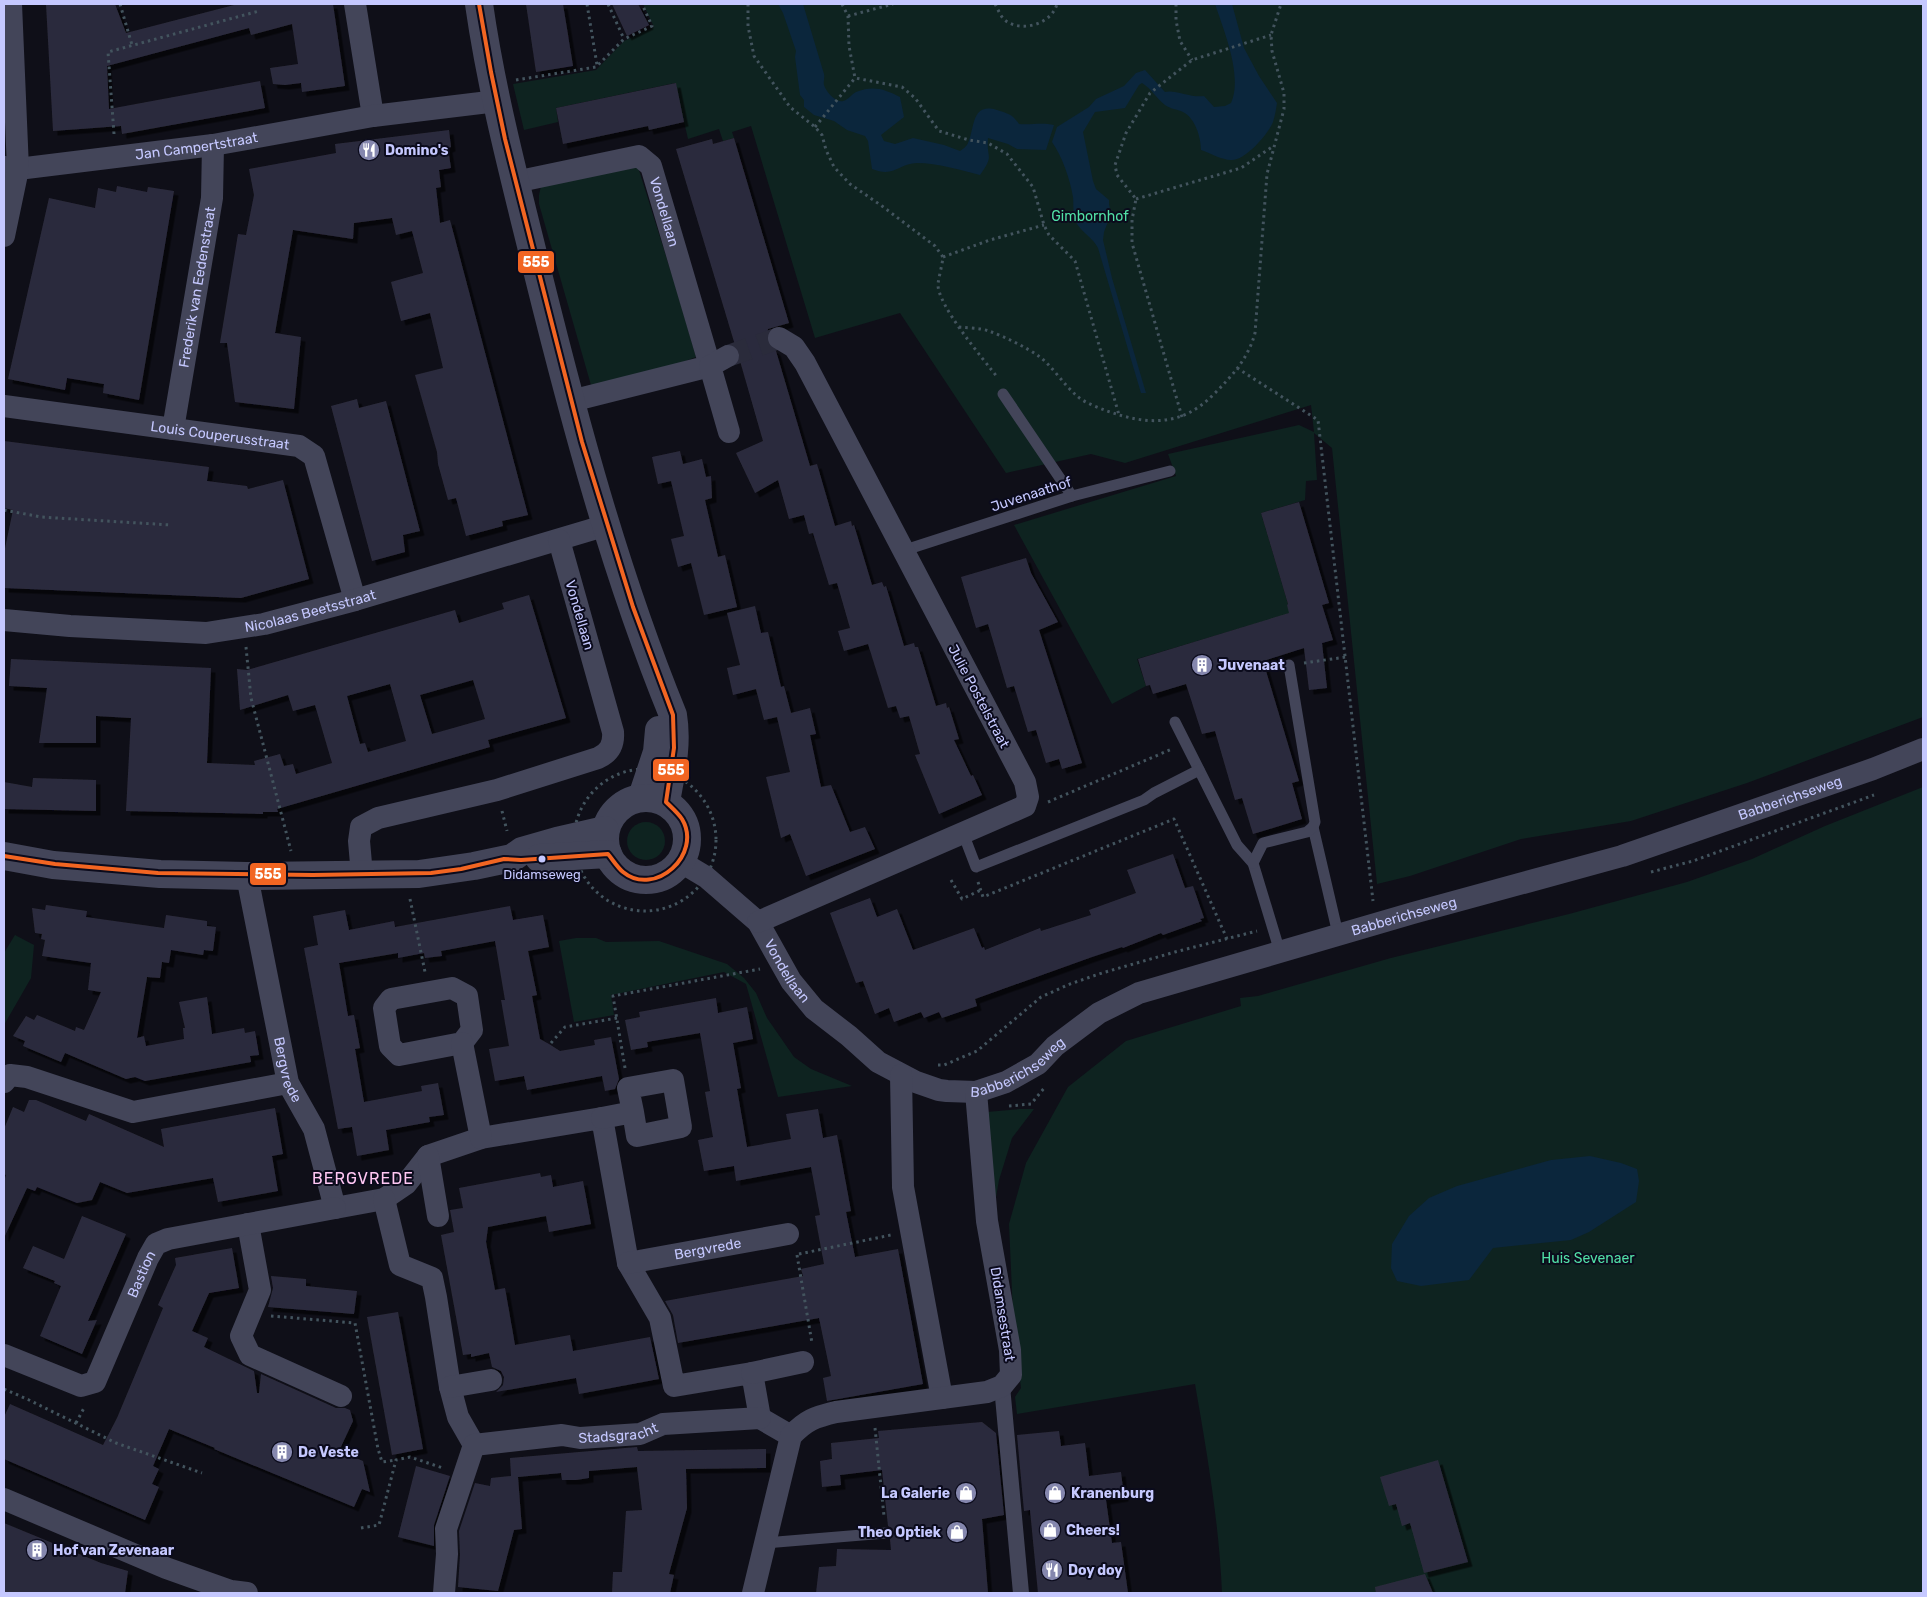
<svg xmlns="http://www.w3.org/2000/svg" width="1927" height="1597" viewBox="0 0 1927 1597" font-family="Rubik,sans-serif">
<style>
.green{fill:#0e2320}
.water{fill:#0b263c}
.building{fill:#2c2b3c;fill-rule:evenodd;filter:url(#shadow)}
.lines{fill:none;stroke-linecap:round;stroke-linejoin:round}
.minor-tunnel{stroke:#2a2b3b;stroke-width:22;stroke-dasharray:22 11;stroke-linecap:butt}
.path{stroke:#43545e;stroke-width:3;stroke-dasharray:2.5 4;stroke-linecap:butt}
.service{stroke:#434559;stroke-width:11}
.pedestrian{stroke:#434559;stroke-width:16}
.minor{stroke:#434559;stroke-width:22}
.tertiary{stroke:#434559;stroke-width:28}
.bus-1-casing{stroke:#0b0b1c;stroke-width:8}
.bus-1{stroke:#f26522;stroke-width:4}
.bus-dot{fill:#c5c8ff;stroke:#0b0b1c;stroke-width:2}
.labels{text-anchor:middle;stroke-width:4;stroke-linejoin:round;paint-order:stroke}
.bus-label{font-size:13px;fill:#c5c8ff;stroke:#0b0b1c}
.street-label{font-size:14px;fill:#c5c8ff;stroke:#0b0b1c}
.poi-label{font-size:14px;font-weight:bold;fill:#c5c8ff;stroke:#0b0b1c;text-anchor:start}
.park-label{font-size:14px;fill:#51dfa6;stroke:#0b0b1c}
.quarter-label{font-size:16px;letter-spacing:1px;fill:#ffc7f3;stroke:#0b0b1c}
.line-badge{stroke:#0b0b1c;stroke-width:2}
.badge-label{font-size:14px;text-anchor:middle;font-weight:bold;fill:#fff}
</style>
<defs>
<filter id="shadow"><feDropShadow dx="4.5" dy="4.5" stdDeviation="0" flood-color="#0009"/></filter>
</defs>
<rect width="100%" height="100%" fill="#0f0f18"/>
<g class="green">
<polygon points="643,4 1923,4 1923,717 1747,783 1631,821 1521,839 1410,876 1377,884 1332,448 1314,433 1317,480 1306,481 1305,500 1261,513 1288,604 1287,605 1291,613 1137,659 1146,686 1112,704 1014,525 1176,476 1168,454 1299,425 1314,432 1311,405 1125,463 1091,454 1006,473 900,313 815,338 751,126 732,132 734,138 723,141 719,129 688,139 675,83 556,108 558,122 524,130 513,84 596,70 624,41 654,27"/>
<polygon points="638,167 676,288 696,357 644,377 591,385 539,204 539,195 541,186"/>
<path d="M1923,787V1593H1222C1219,1522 1207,1453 1195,1384L1017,1414L1015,1397L1021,1388L1014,1336L1009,1224L1026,1163L1068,1087L1126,1041L1241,1006L1240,998L1258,996L1391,958L1569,914L1687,882L1752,859L1825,826Z"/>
<circle cx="646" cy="841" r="19"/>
<polygon points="15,935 34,945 31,978 4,1025 4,953"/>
<polygon points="576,938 596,938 606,942 659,941 727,964 744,978 756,993 767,1018 794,1057 811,1069 852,1086 778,1097 746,984 724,972 611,995 614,1015 574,1022 559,941"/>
<polygon points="1020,1109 1034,1109 1012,1138 999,1180 994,1209 987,1112"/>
</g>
<g class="water">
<path d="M778,4H803C810,27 817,51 824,74C825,78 823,82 824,85C826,92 836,103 843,101C848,100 852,94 856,92C873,85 885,89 900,97L904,117L881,135L884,141L895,144L913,138L944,145L960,151C963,149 967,146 968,143C975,128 971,102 997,110C1009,114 1012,114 1019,124C1032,125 1042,122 1054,125L1046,150L1017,149L1008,144L988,138C986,159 995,154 980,175C960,170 938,163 917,163C899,163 895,178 872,169L868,141L865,136L847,130L834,121L814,115L804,107V100L800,95L795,57L796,51L783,13Z"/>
<path d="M1215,4H1232L1244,48L1259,76L1277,103C1276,109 1275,116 1273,122C1268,134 1245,161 1231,160C1222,160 1210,153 1201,150C1201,137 1195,118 1183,112C1177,109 1170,109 1165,105C1156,98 1152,89 1142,83L1139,85L1125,108L1095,112L1083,132L1093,181L1096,189L1109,200V204L1111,214L1104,232L1103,240L1112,278L1146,393H1141L1098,248C1093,238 1083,233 1077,224C1072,216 1074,206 1073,197C1070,179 1062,156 1052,142L1057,127L1089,107L1096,99L1124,86L1136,73L1145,70L1165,92C1174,89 1191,98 1204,96L1214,107L1225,106L1231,103C1243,76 1224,31 1215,4Z"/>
<polygon points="1590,1156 1621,1163 1637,1169 1639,1181 1636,1202 1589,1232 1571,1240 1493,1248 1469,1280 1421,1286 1397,1281 1391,1268 1392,1244 1409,1216 1429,1198 1457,1186 1551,1160"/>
</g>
<g class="building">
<polygon points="46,4 115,4 126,33 238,4 333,4 345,86 302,92 301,83 285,85 273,84 270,68 298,64 292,24 251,35 249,28 107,66 109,109 260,81 265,108 122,134 121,126 53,131"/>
<polygon points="526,4 563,4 573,66 536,72"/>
<polygon points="612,4 638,4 649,25 627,36"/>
<polygon points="676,83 684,122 649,130 648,126 563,144 556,108"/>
<polygon points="449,130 451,147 448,148 451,168 439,170 441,187 436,188 440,223 450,220 528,515 502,521 503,526 466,536 456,498 448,500 438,464 437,452 415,375 443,368 430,313 401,321 391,282 423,273 412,231 396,235 392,218 354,223 353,239 293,230 275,333 301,337 294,409 235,402 227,343 220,343 238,234 246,235 254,195 249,169 336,153 335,144"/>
<polygon points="734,138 789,323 768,329 766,338 768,345 776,351 810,466 817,464 835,526 851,521 852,526 854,525 872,585 882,582 884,587 886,586 904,646 914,643 915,647 918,647 936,706 946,703 947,708 949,707 959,739 954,740 971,776 973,775 982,795 939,814 915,755 920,754 909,716 900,718 896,706 888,708 868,644 844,651 838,631 850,628 837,583 829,585 813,533 809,534 804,515 789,519 778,480 755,493 736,453 763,441 740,361 741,356 740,350 735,345 676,149 712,139 713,144"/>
<polygon points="117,186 147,192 148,187 174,191 139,400 103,393 104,384 67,378 65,390 8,379 49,198 95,208 98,188 116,192"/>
<polygon points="357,399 359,408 386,401 420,531 403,535 405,552 372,561 331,406"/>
<polygon points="4,441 209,467 207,481 247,486 248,489 283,480 309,579 241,598 4,588 4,553 13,510 4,508"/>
<polygon points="680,451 683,464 702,459 706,477 711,476 712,498 705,500 718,557 725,555 737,607 704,615 691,563 678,567 671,539 684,536 671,481 658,484 652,457"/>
<polygon points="1299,502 1329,603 1322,605 1333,640 1322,643 1327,688 1309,690 1304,648 1263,661 1299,781 1292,783 1302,819 1253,834 1242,798 1235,800 1215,731 1202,734 1186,684 1153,694 1150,685 1146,686 1138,659 1289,613 1287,605 1288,604 1261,513"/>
<polygon points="1026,558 1031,573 1058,622 1039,630 1082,763 1062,769 1059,759 1046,763 1036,730 1028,732 1014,686 1007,688 988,624 976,628 961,577"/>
<path d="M529,595L566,718L488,740L490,747L277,809L278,812H263V814L126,811L131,718L96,716V743H39L47,688L9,686L11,659L211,668L207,763L255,765L254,761L280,754L284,766L293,764L296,774L332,763L315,705L293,711L288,695L240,710L237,669L247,670L455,610L459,623L504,609L502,603ZM473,680L485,719L432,734L420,695ZM390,684L406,741L368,752L365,743L360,744L347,696Z"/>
<polygon points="755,606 761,633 768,632 781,687 784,686 791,713 810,708 816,734 810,735 821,787 831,785 850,832 865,827 875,849 806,876 790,834 781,838 766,777 790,772 777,717 764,720 756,689 733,695 727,668 740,665 727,613"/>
<polygon points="33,778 96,780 96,811 4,809 4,782 32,787"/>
<polygon points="1173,854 1185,888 1193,886 1204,918 1200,919 1202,921 1163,935 1161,933 1123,948 1122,947 1092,957 975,999 977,1006 942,1018 939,1012 924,1018 921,1012 894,1022 889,1008 875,1014 863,981 856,983 830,913 870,898 877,917 897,909 913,950 974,928 982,948 984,947 985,950 1040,928 1041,931 1091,915 1089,910 1136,893 1127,870"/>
<polygon points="46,905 87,911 86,917 164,928 166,915 207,921 207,926 216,927 213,951 204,950 203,955 171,950 169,963 162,962 160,978 147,977 137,1038 144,1036 146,1046 184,1039 183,1028 185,1028 179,1002 207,997 212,1034 244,1028 245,1033 255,1031 259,1055 250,1056 251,1062 145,1081 135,1077 126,1079 65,1053 61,1062 23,1046 25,1041 13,1036 26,1016 34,1020 37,1015 75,1031 76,1027 84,1030 101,992 88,990 91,963 42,956 45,940 41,939 42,934 35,933 32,908 45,910"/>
<polygon points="510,906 513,920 543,915 549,947 528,951 537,995 532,996 540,1039 549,1044 560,1051 595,1045 594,1040 611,1037 619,1079 615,1089 605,1091 602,1076 527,1090 524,1076 495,1081 489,1049 509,1046 501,1000 505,1000 495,941 441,951 442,956 425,958 424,953 398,958 398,953 339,963 348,1016 354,1015 360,1048 355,1049 364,1102 422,1091 421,1086 438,1083 444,1115 429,1117 430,1122 386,1130 389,1150 357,1156 352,1127 338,1129 304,948 318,945 313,916 345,910 349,930 394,921 395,927"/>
<polygon points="716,998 718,1013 747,1007 753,1039 733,1043 741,1088 737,1089 747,1147 791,1139 786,1114 818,1109 823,1138 837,1135 851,1211 846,1212 855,1257 898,1249 923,1384 827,1401 823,1378 831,1376 819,1318 678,1343 673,1315 665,1301 803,1276 801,1269 824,1264 815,1216 820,1215 811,1167 736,1181 734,1166 704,1171 698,1140 713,1137 705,1092 710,1091 700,1033 647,1042 648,1047 631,1050 625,1020 640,1017 639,1012"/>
<polygon points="29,1100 36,1100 86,1121 89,1114 164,1147 161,1129 275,1108 283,1154 272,1156 278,1191 218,1202 213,1178 127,1193 100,1182 92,1200 77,1203 37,1187 35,1191 27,1188 4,1238 4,1181 6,1175 4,1174 4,1129 13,1107 24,1112"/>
<polygon points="540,1173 541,1177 551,1175 553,1187 583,1181 591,1224 549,1232 546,1216 488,1227 486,1242 495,1290 505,1288 515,1345 570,1335 573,1351 650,1337 659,1379 579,1394 576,1378 496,1392 503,1385 504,1377 501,1371 492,1367 489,1353 471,1357 471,1354 463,1355 441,1235 454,1232 450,1210 463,1208 459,1188"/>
<polygon points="82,1216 126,1234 88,1321 97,1320 82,1354 40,1336 61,1286 54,1283 55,1281 23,1268 33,1246 64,1259"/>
<polygon points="232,1248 239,1288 209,1293 192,1331 208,1338 204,1347 254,1371 257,1393 259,1393 261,1374 336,1408 345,1408 350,1410 353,1421 339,1451 363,1461 370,1492 362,1489 354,1507 214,1449 215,1448 169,1429 153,1466 159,1469 152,1484 159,1487 145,1520 4,1459 4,1417 10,1404 103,1445 117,1418 163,1308 158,1305 176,1265 175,1258"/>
<polygon points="271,1276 306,1279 306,1286 357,1291 354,1314 268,1307 273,1288"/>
<polygon points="398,1312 423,1449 392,1455 367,1317"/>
<polygon points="982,1422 996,1433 1004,1515 982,1519 988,1593 816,1593 819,1567 836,1566 837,1549 891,1550 890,1539 893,1533 892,1528 888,1526 882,1470 840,1475 841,1485 822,1487 820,1461 832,1459 831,1443 879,1438 878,1431"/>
<polygon points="1059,1431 1061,1446 1085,1443 1089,1476 1121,1472 1124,1497 1106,1500 1112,1543 1121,1542 1128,1593 1038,1593 1030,1510 1024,1511 1017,1435"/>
<polygon points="637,1447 638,1451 766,1449 766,1468 686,1469 687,1508 669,1574 674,1575 670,1593 612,1593 613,1572 622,1572 626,1511 642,1510 637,1467 589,1471 589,1478 576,1480 562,1480 561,1473 518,1477 522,1529 514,1530 498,1591 458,1587 460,1555 459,1531 475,1483 490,1486 491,1478 511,1476 510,1458"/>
<polygon points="1438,1460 1468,1562 1424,1573 1410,1523 1402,1526 1396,1504 1389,1506 1380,1477"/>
<polygon points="416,1466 450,1476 434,1525 434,1546 398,1537"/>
<polygon points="4,1523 101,1563 128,1571 125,1593 4,1593"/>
<polygon points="1425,1574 1433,1593 1376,1593 1375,1587"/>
</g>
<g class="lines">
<polyline class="minor-tunnel" points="728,356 779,338"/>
<g class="path">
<polyline points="120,4 132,45"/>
<polyline points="587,4 597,65"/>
<polyline points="608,4 624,39"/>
<path d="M748,4V26L754,56L790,107L815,127L822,135L826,150L834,167L850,184L882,206L935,246L943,257C942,266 939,276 938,284C937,305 984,360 998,378"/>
<polyline points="842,4 848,16 849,46 855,78 902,87 915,98 939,131 969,140 988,143 1007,154 1033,187 1044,225 1049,235 1075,261 1119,415"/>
<path d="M995,4C998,9 1001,18 1006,21C1023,33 1052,23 1057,4"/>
<polyline points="1176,4 1176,20 1180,41 1192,60"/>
<polyline points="848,16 893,4"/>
<polyline points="516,80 596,67 624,39 652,26 642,4"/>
<polyline points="815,127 855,78"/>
<polyline points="114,134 108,52 259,11"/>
<polyline points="1136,199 1241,168 1272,147"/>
<polyline points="943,257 990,240 1044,225"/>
<path d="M959,327C968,328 980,328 989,331C1005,337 1026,347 1040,357C1052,366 1064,385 1077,396C1085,403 1097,407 1107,411C1147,425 1181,427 1213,395C1232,376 1248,359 1255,333L1267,174L1284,109V93L1272,51L1271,35L1281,4"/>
<polyline points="1237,368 1318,420 1373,901"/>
<polyline points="1182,417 1132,243 1132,220 1136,199 1117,175 1115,165 1126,133 1150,93 1192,60 1271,35"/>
<polyline points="4,510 41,517 171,525"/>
<polyline points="246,647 251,698 291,851"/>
<polyline points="1304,663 1346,657"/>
<circle cx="645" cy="840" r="71"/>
<polyline points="1048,802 1172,749"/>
<polyline points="502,811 507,831"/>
<polyline points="1651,872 1693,861 1874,795"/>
<polyline points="951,880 962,899 981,890"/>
<polyline points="978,882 983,897 1174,819 1227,939"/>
<polyline points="410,899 425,972"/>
<polyline points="551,1043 565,1027 617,1018"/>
<polyline points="938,1065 944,1065 977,1051 1041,997 1070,984 1102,973 1175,952 1257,931"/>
<polyline points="625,1068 613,996 760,969"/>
<polyline points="1009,1106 1031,1104 1045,1087"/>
<polyline points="799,1254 891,1235"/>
<polyline points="797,1255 812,1343"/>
<polyline points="271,1316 355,1323 378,1449 382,1462 396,1460"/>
<polyline points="4,1389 29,1400 116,1443 202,1473"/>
<polyline points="76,1423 84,1408"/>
<polyline points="875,1428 884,1516"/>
<polyline points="361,1528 379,1525 396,1460 410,1457 443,1468"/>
</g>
<g class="service">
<polyline points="1003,394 1072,496"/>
<polyline points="902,551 1072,496 1170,471"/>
<polyline points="1175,722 1237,845 1253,863 1280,952"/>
<polyline points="1313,827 1338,934"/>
<polyline points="963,833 976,867 1144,800 1154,793 1199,770"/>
<polyline points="1253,863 1263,843 1307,832 1313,827 1315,822 1289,665"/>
<polyline points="765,1543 886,1533"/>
</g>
<polyline class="pedestrian" points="1002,1386 1021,1593"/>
<g class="minor">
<polyline points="355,4 373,116"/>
<path id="s1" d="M4,167L18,169L213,145L373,116L497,101"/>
<path id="s2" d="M515,182L639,156L651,166L710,366L571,401"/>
<polyline points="4,236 18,169 11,4"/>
<polyline points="728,356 710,366 729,432"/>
<path id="s3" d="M4,406L299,446L314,456L355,600"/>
<path id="s4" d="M173,429L212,198L213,145"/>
<path id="s5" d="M4,620L70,626L206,633L264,624L355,600L607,525"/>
<path id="s6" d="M681,862L706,877L758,922L791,981L814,1009L849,1036L878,1062L916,1082L939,1090L947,1091L976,1092L1006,1082L1038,1064L1055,1046L1099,1013L1139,993L1413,913L1622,856L1873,769L1923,749"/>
<path d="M362,875L359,841L361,827L378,818L497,790L598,758C609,753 614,745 613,732L559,540"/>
<path id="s7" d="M247,876L288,1083L314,1129L335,1208L384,1199L406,1184L428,1156L481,1138L602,1118L628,1263L660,1318L674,1386L752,1373L760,1418L791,1436"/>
<polyline points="758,922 1025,806 1028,797 1025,782 805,363 794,347 779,338"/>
<polygon points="452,988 467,996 472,1030 462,1043 399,1055 390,1046 384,1008 391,999"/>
<polyline points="462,1043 481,1138"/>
<polyline points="901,1075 903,1187 942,1398"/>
<polyline points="4,1082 10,1075 27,1077 133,1112 288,1083"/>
<polyline points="602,1118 633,1112 637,1136 681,1127 673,1080 628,1088 633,1112"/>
<polyline points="428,1156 438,1216"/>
<polyline points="384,1199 400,1265 432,1278 436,1297 450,1387 458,1417 474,1445"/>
<polyline points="248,1224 260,1290 241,1336 250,1355 341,1396"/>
<path id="s8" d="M628,1263L788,1234"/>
<path id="s9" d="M4,1355L81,1386L95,1382L148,1258L156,1244L168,1239L335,1208"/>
<polyline points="752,1373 803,1362"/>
<polyline points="450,1387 491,1380"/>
<polyline points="4,1499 166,1568 231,1591 247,1593"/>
<path id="s10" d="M444,1593L447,1554L446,1529L474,1445L562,1435L580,1438L640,1434L663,1424L760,1418"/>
<path d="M753,1593L791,1436C806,1420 815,1417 836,1412L987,1392L1002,1386L1011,1375L1010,1350L987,1221L976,1092"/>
</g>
<g class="tertiary">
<path d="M479,4C492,95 516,184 538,274C575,423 615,573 673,715C678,745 671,773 666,802"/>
<polyline points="642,797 657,752 659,730"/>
<circle cx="646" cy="839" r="41"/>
<polyline points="4,856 53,865 160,874 247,876 419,874 474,866 512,858 522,851 557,841 605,830"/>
<polyline points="539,858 608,854"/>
</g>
<g class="bus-1-casing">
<path id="bus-1" d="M4,856L55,864L158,873L313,875L431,873L461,869L504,859L521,860L608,854C613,860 617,867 623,872C655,898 703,854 682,819C678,813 671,807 666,802L674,748L673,715L633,607L582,442L505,139L491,72L479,4"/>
</g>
<use href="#bus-1" class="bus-1"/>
</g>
<defs>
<g id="restaurant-disc" transform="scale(1.125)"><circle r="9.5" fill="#8587ae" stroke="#0b0b1c"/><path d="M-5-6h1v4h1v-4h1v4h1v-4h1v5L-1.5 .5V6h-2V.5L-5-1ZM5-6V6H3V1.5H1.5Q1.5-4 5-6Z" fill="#fff"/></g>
<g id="building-disc" transform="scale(1.125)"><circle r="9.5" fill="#8587ae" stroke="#0b0b1c"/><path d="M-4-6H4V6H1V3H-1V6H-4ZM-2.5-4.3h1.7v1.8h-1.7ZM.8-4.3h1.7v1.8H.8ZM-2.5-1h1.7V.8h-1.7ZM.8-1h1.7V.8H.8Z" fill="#fff"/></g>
<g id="shop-disc" transform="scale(1.125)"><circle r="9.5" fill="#8587ae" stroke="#0b0b1c"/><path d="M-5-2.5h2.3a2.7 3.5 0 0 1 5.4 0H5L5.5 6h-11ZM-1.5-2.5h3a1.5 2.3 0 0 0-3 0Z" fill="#fff"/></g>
</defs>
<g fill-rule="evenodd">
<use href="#restaurant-disc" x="369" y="150"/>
<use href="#building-disc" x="1202" y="665"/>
<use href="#building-disc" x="282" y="1452"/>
<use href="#shop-disc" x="966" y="1493"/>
<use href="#shop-disc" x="1055" y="1493"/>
<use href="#shop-disc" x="1050" y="1530"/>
<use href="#shop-disc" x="957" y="1532"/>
<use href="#building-disc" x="37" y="1550"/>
<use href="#restaurant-disc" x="1052" y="1570"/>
</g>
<circle class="bus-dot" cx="542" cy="859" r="4.5"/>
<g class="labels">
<g class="bus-label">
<text x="542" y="879">Didamseweg</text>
</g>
<g class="street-label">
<text dy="5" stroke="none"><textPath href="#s1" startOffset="194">Jan Campertstraat</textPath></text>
<text dy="5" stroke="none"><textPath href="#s2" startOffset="190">Vondellaan</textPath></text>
<text dy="5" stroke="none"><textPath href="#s4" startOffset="144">Frederik van Eedenstraat</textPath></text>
<text dy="5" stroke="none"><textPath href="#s3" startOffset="218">Louis Couperusstraat</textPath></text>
<text transform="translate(1031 494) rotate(-18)" y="5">Juvenaathof</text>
<text dy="5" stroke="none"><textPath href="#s5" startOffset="309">Nicolaas Beetsstraat</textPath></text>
<text transform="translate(580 615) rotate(74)" y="5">Vondellaan</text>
<text transform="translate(979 696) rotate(62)" y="5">Julie Postelstraat</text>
<text dy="5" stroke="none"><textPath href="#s6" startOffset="1262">Babberichseweg</textPath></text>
<text dy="5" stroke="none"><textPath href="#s6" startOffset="858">Babberichseweg</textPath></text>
<text dy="5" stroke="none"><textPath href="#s6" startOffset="155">Vondellaan</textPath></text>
<text dy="5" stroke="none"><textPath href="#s6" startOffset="438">Babberichseweg</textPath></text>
<text dy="5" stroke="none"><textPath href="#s7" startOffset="198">Bergvrede</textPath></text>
<text dy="5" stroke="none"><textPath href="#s8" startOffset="81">Bergvrede</textPath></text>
<text dy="5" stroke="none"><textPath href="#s9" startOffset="215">Bastion</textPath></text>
<text transform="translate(1003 1314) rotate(81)" y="5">Didamsestraat</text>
<text dy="5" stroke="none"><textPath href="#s10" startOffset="298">Stadsgracht</textPath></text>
</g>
<g class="poi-label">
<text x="385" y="155">Domino's</text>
<text x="1218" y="670">Juvenaat</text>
<text x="298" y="1457">De Veste</text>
<text x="950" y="1498" text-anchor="end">La Galerie</text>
<text x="1071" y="1498">Kranenburg</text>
<text x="1066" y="1535">Cheers!</text>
<text x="941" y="1537" text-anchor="end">Theo Optiek</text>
<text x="53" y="1555">Hof van Zevenaar</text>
<text x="1068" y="1575">Doy doy</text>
</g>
<g class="park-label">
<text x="1090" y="221">Gimbornhof</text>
<text x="1588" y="1263">Huis Sevenaer</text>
</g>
<g class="quarter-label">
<text x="363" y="1184">BERGVREDE</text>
</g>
</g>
<g class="line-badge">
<rect x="517" y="250" width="38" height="24" rx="5" fill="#f26522"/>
<rect x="652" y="758" width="38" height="24" rx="5" fill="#f26522"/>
<rect x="249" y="862" width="38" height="24" rx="5" fill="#f26522"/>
</g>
<g class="badge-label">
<text x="536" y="267">555</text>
<text x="671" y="775">555</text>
<text x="268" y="879">555</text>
</g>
<rect width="1927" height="1597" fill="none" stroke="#c5c8ff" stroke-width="10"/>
</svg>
